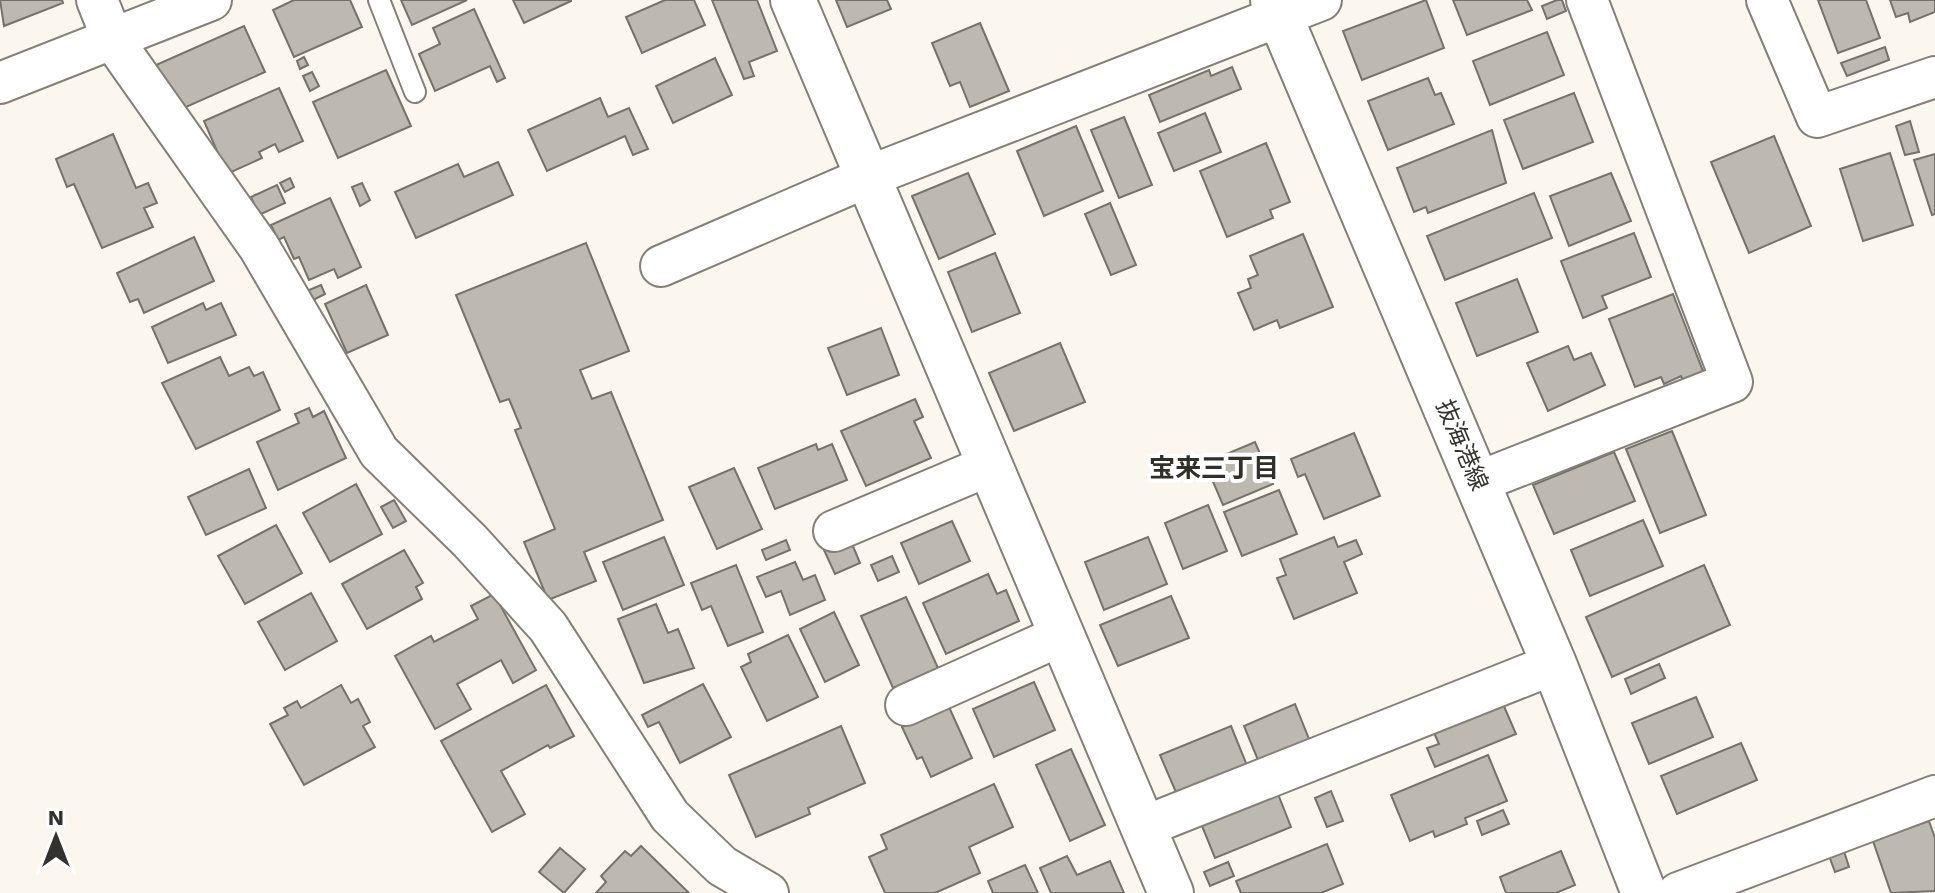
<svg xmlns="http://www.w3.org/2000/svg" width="1935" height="893" viewBox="0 0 1935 893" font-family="'Work Sans','Noto Sans JP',sans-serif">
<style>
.building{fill:#bdb9b1;stroke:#75726a;stroke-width:2}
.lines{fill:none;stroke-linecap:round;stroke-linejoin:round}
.service-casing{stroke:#848078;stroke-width:24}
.minor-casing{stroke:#848078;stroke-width:44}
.tertiary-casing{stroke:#848078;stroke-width:48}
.secondary-casing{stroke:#848078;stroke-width:48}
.service{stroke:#fff;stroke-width:20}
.minor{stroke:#fff;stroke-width:40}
.tertiary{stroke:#fff;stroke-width:44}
.secondary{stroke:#fff;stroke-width:44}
.labels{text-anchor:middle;stroke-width:8;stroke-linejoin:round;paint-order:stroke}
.street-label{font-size:24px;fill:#33322e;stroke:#fff}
.neighbourhood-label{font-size:26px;font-weight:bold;fill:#322f28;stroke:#fff}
</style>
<rect width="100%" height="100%" fill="#fbf7ee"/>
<g class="building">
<polygon points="0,0 62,0 63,3 4,26"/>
<polygon points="294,0 350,0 362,27 294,57 273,10"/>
<polygon points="401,0 467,0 412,25"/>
<polygon points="513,0 571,0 571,1 524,23"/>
<polygon points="665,0 694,0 705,25 642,53 626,17"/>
<polygon points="712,0 757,0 777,51 749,62 754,76 744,79"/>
<polygon points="836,0 887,0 891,9 847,27"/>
<polygon points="1426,0 1444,48 1362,80 1343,31"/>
<polygon points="1453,0 1527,0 1532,10 1467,35"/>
<polygon points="1557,0 1562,0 1566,11 1547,19 1542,6"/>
<polygon points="1818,0 1866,0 1880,38 1838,53"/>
<polygon points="1890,0 1935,0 1935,12 1910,22 1908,13 1896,17"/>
<polygon points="474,9 505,78 497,82 490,66 435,91 419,54 440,44 433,28"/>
<polygon points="980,23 1009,91 970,107 960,82 950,86 932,43"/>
<polygon points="244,26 265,72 177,111 156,65"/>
<polygon points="1547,32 1564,75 1490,105 1473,61"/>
<polygon points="1885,47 1889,60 1847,76 1841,63"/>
<polygon points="304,57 308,65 300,69 297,61"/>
<polygon points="715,58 732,95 673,123 656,86"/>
<polygon points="1232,67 1241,89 1160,122 1149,95 1209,70 1211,76"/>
<polygon points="386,70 411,126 338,158 313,102"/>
<polygon points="312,72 319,86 310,91 303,76"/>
<polygon points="1428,78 1435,95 1441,93 1454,124 1388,150 1368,101"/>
<polygon points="279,88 303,141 279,152 275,144 259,152 262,158 227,174 204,121"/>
<polygon points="1574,93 1593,142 1523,169 1504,120"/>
<polygon points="600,98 608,117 629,108 648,149 633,155 625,136 547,171 528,130"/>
<polygon points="1205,113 1221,152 1174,171 1158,133"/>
<polygon points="1124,117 1152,185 1119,198 1091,130"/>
<polygon points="1910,121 1919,152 1905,155 1896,126"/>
<polygon points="1076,126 1103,191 1044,216 1017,151"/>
<polygon points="1492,130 1506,183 1428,213 1426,207 1414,212 1397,168"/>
<polygon points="113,134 136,188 148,183 157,203 144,208 153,227 102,248 74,184 67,187 56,159"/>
<polygon points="1774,136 1811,226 1749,253 1711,162"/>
<polygon points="1266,143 1290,202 1270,210 1273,218 1227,237 1200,171"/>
<polygon points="1890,153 1913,225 1863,241 1840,169"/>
<polygon points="1935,154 1935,214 1932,215 1914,160"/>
<polygon points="498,162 513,195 416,238 395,192 458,164 464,177"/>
<polygon points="968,173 995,234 939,259 912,196"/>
<polygon points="1611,173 1631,221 1569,246 1550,196"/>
<polygon points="290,178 294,187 285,192 280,183"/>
<polygon points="362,183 370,200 360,206 352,187"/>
<polygon points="277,185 285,203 259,215 251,197"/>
<polygon points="1534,193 1552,238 1445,280 1427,236"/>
<polygon points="330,198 361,267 338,278 334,269 309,280 299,257 294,259 284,237 278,240 271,225"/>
<polygon points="1110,203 1136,265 1111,275 1085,214"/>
<polygon points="1634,233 1651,277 1602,296 1607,308 1583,318 1561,261"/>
<polygon points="1303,234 1333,307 1280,328 1277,320 1254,330 1238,293 1251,288 1248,279 1258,275 1250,256"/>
<polygon points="194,237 214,281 144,313 138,299 130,302 117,273"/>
<polygon points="586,243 629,351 580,370 592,399 611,392 663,520 584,552 596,581 548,600 524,542 555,529 515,430 521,428 509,399 500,402 456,295"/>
<polygon points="995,253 1020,313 972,332 948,272"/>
<polygon points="1517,279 1538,332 1477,356 1456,303"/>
<polygon points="321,285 325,294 313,300 309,290"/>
<polygon points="366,285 388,335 347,353 325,304"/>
<polygon points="1673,294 1706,379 1686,387 1681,376 1664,384 1661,377 1635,387 1609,319"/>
<polygon points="203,303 206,310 221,303 236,335 168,363 152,327"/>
<polygon points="881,328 899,375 847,395 828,348"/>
<polygon points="1060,343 1085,402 1014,431 989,373"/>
<polygon points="1568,346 1574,360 1591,353 1605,385 1548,411 1527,363"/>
<polygon points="220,357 229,376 249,367 254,376 263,372 280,410 196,449 162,383"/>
<polygon points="915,399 923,417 914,421 931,458 866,486 841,431"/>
<polygon points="309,408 313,417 324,411 346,458 278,490 257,442 299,423 295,414"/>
<polygon points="1672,431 1706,515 1660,533 1626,449"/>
<polygon points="1354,433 1380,496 1324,519 1305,474 1298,477 1291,459"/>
<polygon points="1255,442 1273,484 1223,505 1205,463"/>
<polygon points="816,444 818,450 832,444 847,480 775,509 758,468"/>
<polygon points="1614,452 1635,501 1554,534 1533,485"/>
<polygon points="734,468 762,529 717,549 689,487"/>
<polygon points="249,469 266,508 206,535 188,497"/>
<polygon points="356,484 382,534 330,562 303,513"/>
<polygon points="1279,490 1297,534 1242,556 1224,512"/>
<polygon points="394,500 406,521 393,528 381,507"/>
<polygon points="1208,505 1227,551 1183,569 1165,523"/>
<polygon points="1643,520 1663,566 1590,596 1571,550"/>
<polygon points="952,521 970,561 919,584 901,543"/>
<polygon points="276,525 302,573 245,604 218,556"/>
<polygon points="664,537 684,585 623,610 603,562"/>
<polygon points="1148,537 1167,584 1104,610 1085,562"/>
<polygon points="1334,537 1338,547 1356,540 1362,554 1344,562 1357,593 1294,619 1277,578 1286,575 1280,559"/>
<polygon points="850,539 860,563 835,574 824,550"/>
<polygon points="786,540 790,550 766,560 762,550"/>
<polygon points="404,550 423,583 416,587 422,599 367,629 342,584"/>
<polygon points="892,556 899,572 878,581 871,565"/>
<polygon points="795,562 803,580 815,575 825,600 790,615 781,591 766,597 757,577"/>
<polygon points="736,565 763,632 728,646 711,606 702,610 691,583"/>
<polygon points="1704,565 1730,625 1612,677 1586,617"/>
<polygon points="988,574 997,594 1006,590 1019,621 946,654 923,603"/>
<polygon points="311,593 337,641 285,670 258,622"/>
<polygon points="494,594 536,670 513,683 501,660 457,684 471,709 435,729 395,656 431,636 434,642 478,619 471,606"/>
<polygon points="1171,596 1189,638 1118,666 1100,625"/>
<polygon points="906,597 938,668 893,688 861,616"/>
<polygon points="656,604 668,633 678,629 694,668 644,683 618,619"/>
<polygon points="834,612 859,665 825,682 800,629"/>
<polygon points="788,635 818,697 767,721 741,667 751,662 748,654"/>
<polygon points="1659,664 1665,678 1631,694 1625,679"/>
<polygon points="1034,682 1055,730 994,757 973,709"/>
<polygon points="703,684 731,737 680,763 659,722 648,727 642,715"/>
<polygon points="341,685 351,703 358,699 370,722 363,726 375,747 304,785 270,724 288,715 284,708 297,701 301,708"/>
<polygon points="546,685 574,736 550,748 548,745 501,771 525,814 492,832 441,741"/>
<polygon points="1696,697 1713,737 1649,764 1632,723"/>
<polygon points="1295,704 1311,744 1260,765 1244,726"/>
<polygon points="1503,704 1516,734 1435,767 1427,748 1439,744 1434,733"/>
<polygon points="949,707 972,758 931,777 922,757 917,759 902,727"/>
<polygon points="841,726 865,783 808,808 810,814 756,837 729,775"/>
<polygon points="1231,726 1248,768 1178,797 1160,755"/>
<polygon points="1741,743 1757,780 1677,814 1661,776"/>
<polygon points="1071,749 1105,825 1070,841 1036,765"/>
<polygon points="1488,755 1507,801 1465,818 1467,824 1435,837 1433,831 1410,841 1391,795"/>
<polygon points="994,784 1013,827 969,847 980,873 935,893 885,893 869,857 887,849 881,835"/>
<polygon points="1276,789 1291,827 1215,858 1200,821"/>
<polygon points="1331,791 1343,821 1327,827 1315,798"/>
<polygon points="1503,810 1509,824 1482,835 1477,821"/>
<polygon points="1929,821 1935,838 1935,891 1891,893 1873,841"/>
<polygon points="1327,844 1343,884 1321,893 1241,893 1236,881"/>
<polygon points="641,846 689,893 596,893 606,882 601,876 625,851 631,856"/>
<polygon points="560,848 585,869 564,893 539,872"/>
<polygon points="1843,848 1849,867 1835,872 1828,853"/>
<polygon points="1561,851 1575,885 1556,893 1506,893 1500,877"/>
<polygon points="1067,856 1077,875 1110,861 1124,893 1051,893 1040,868"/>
<polygon points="1228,862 1234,876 1210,886 1204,872"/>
<polygon points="1025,865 1038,893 993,893 988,881"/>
</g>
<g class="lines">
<g class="service-casing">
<polyline id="service" points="379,0 415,92"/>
</g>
<g class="minor-casing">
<g id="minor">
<polyline points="97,0 113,40 259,247 379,452 470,541 548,627 670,816 722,866 768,893"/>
<polyline points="1767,0 1817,117 1935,77"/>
<polyline points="0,83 211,0"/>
<polyline points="661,266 867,177 1321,0"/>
<polyline points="1478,482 1732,382 1587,0"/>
<polyline points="834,531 990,465"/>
<polyline points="906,705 1062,635"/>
<polyline points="1143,827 1554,664"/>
<polyline points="1678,893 1935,796"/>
</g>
</g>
<g class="tertiary-casing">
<polyline id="tertiary" points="793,0 1171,893"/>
</g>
<g class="secondary-casing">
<polyline id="secondary" points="1273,0 1554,664 1644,893"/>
</g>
<use href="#service" class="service"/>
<use href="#minor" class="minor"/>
<use href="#tertiary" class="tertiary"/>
<use href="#secondary" class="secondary"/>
</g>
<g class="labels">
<g class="street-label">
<text transform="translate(1462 445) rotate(67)" y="8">抜海港線</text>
</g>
<g class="neighbourhood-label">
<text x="1214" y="477">宝来三丁目</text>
</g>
</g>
<g transform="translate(56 837)" stroke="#ffffff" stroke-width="6" paint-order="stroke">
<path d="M0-6L14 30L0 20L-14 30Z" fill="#33322e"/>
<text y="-12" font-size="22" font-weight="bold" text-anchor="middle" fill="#33322e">N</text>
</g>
</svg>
